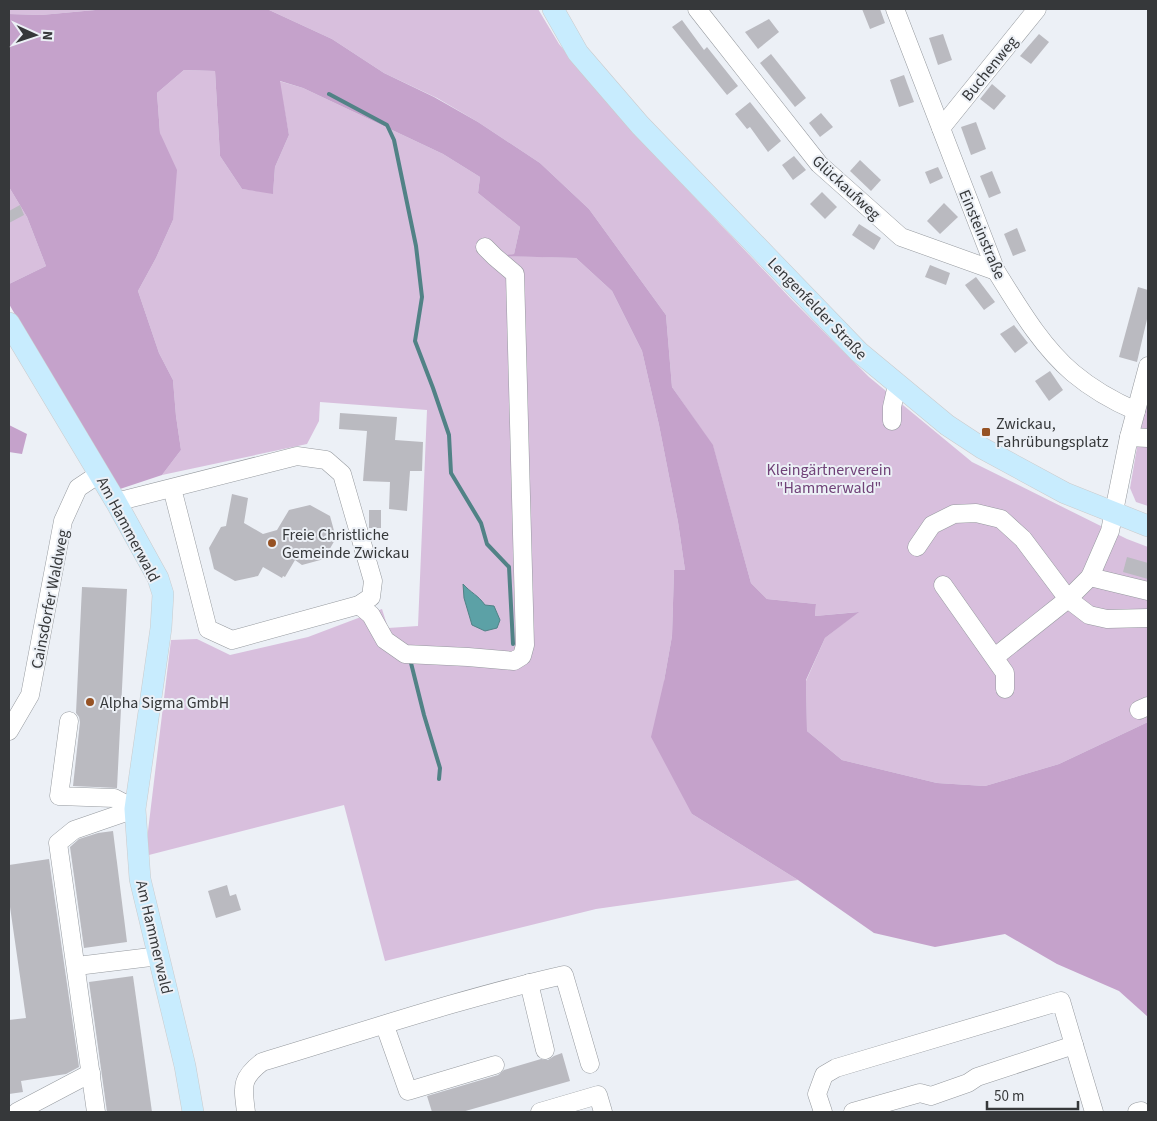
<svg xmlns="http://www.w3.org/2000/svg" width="1157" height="1121" viewBox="0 0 1157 1121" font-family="'Source Sans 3',sans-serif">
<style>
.green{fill:#d8bfdd}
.forest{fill:#c5a2cb}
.water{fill:#5ca1a6;stroke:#518286}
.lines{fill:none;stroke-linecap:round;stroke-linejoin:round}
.stream{stroke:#518286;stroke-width:4}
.building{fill:#babac0}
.minor-casing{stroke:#969a9f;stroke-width:19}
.major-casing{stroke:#cbcbcc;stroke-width:22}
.minor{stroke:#fff;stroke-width:18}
.major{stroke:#c8ecfe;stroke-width:21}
.poi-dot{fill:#965224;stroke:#ecf0f6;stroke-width:2}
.labels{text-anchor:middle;stroke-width:4;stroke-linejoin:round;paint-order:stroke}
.street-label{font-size:16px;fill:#36383a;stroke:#ecf0f6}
.poi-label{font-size:16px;fill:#36383a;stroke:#ecf0f6;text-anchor:start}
.park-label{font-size:16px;fill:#704278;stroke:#ecf0f6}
</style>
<rect width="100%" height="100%" fill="#ecf0f6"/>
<g class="green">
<polygon points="9,9 106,9 41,15 9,14"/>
<polygon points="262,9 538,9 559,44 632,131 791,299 869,377 972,462 1127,539 1148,547 1148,722 1059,764 985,786 937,783 842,760 807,731 806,681 825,638 858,612 815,616 816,604 767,599 751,583 713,446 672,387 666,315 589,209 540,163 478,122 437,98 384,73 332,39 267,9"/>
<polygon points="184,70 215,71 220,156 242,189 273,193 275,167 289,135 279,81 303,88 443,154 480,177 478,193 520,227 514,254 504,256 576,258 612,291 642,351 659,425 678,522 685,570 674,570 672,636 664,681 692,814 798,880 596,909 385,961 344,805 145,856 171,640 197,639 230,655 308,637 382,609 388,628 418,626 427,410 320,402 319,421 307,444 162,475 181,450 176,416 173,380 159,353 138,291 156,258 173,220 160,133 157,93"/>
<polygon points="9,187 27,217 46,266 9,284"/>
<polygon points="1148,394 1148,506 1136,502 1130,488 1141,424"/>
</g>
<g class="forest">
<polygon points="106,9 267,9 332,39 384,73 434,97 478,122 540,163 589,209 666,315 672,387 713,445 751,583 767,599 816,604 815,616 859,612 825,638 806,680 807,731 842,760 937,783 985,786 1059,764 1148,722 1148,1017 1119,991 1057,964 1005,934 935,947 874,933 798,880 692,814 651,737 664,681 672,636 674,570 685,570 678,522 659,425 642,351 612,291 576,258 500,256 514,254 520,227 478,193 480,177 443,154 303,88 280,81 289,135 275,167 273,194 242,189 220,156 215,71 184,70 157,93 160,133 177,170 173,220 156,258 138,291 159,353 173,380 176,416 181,450 162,475 120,489 66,402 9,304 9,284 46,266 27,217 9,187 9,14 41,15"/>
<polygon points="9,425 27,434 22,454 9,452"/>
</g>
<path class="water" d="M463,584C471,593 478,595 485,605L494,606L500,620L497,628L485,631L472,625L464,598Z"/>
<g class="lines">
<g class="stream">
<polyline points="329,94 387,125 394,140 416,246 422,297 415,341 433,388 449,435 451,473 481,523 487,544 509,567 513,644"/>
<polyline points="410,659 424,715 440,768 439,779"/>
</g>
</g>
<g class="building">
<polygon points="862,9 880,9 885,23 870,29"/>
<polygon points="769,19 779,32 758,49 745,32"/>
<polygon points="682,20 704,50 707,47 738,86 727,95 672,27"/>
<polygon points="943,34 952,60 938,65 929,38"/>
<polygon points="1039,34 1049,42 1031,64 1020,56"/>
<polygon points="771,54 806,98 795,107 760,63"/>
<polygon points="904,75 914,102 899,107 890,80"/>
<polygon points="992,84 1006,96 994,110 980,99"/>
<polygon points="750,102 781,141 768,152 750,127 747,129 735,114"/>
<polygon points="821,113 833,127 820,137 809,123"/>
<polygon points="976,122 986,149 971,155 961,127"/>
<polygon points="794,156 806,170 793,180 782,165"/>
<polygon points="860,160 881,180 871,191 850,171"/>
<polygon points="938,167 943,178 930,184 925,172"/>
<polygon points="992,171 1001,193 989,198 980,176"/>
<polygon points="822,192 837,207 825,219 810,204"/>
<polygon points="944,203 958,217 940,234 927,221"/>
<polygon points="20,205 24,215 9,223 9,211"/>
<polygon points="859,224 881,238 874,250 852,235"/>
<polygon points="1017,228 1026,251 1013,256 1004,234"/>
<polygon points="930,265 950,273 946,285 925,277"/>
<polygon points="976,277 995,302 984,310 965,285"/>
<polygon points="1138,287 1148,290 1148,315 1137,362 1119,357"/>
<polygon points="1014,325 1028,343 1015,353 1000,334"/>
<polygon points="1050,371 1063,390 1049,401 1035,381"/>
<polygon points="340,413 397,417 395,440 423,442 422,471 410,471 407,511 389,509 390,482 363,481 367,431 339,429"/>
<polygon points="232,494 248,498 244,523 263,534 277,530 289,510 310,505 330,516 336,538 324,559 302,565 295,560 285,577 283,576 282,578 263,567 258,576 235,581 214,569 209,548 221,527 226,526"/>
<rect x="369" y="510" width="12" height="18"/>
<polygon points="1127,557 1148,563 1148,579 1123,572"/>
<polygon points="82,587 127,589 117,788 73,786 80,722 79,717 76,713"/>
<polygon points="113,831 127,942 84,948 70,847 79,839 98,833"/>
<polygon points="49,859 79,1067 66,1074 21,1081 23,1092 9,1094 9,1020 26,1018 9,900 9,865"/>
<polygon points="227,885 230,896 236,894 241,910 216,918 208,891"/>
<polygon points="133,976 152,1112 107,1112 89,982"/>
<polygon points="562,1053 570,1081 462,1112 432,1112 427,1096 498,1075 504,1070 541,1059 548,1060 554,1056"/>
</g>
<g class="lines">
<g class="minor-casing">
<g id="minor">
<polyline points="697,9 819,164 901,237 996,271"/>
<path d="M895,9L996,271C1018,306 1041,346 1073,373C1092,389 1113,401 1136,411"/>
<polyline points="941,128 1037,9"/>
<polyline points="892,421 892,407 897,385"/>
<polyline points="1129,437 1148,438"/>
<polyline points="116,502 297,456 326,460 342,474 373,581 371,597 359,605 232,640 208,629 172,488"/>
<polyline points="917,547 932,525 954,514 976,513 1001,519 1023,539 1068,599 1089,615 1107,619 1148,618"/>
<polyline points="1090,577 1148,591"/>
<polyline points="943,585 1005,673 1005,689"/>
<polyline points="359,605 371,615 385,640 405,654 468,657 514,661 522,656 525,645 515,274 495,257 485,247"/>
<polyline points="995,657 1068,599 1090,577 1110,531 1129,437 1148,366"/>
<polyline points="1139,710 1148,706"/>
<polyline points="69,721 59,796 114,798 135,809"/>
<polyline points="9,731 30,695 63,521 78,488 99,474"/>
<polyline points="77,966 159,956"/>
<polyline points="529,983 545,1050"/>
<polyline points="385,1026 408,1091 495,1065"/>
<polyline points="1074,1045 1094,1112"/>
<polyline points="17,1112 91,1073"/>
<polyline points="96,1112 58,843 74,830 135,809"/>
<path d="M246,1112C243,1087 240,1079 262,1062C362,1032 462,998 564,975L590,1064"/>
<polyline points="540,1112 598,1095 603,1112"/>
<polyline points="823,1112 817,1094 824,1075 836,1068 1061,1001 1074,1045 977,1077 968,1083 931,1096 920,1093 853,1112"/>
<polyline points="1137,1112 1141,1111"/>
</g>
</g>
<g class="major-casing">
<g id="major">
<polyline points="553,9 578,53 640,125 859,352 947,425 982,448 1065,493 1148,526"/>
<polyline points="9,323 116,502 158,578 163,594 161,628 135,809 140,879 185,1066 193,1112"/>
</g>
</g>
<use href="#minor" class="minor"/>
<use href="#major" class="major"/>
</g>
<g class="poi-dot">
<rect x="981" y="427" width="10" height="10" rx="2.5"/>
<circle cx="272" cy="543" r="5"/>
<circle cx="90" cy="702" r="5"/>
</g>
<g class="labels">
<g class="street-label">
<text transform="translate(989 68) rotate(-51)" y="6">Buchenweg</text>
<text transform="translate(847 187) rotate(43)" y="6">Glückaufweg</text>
<text transform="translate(983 234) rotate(67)" y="6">Einsteinstraße</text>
<text transform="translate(818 308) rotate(46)" y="6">Lengenfelder Straße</text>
<text transform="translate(129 529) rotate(62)" y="6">Am Hammerwald</text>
<text transform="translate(49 599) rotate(-79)" y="6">Cainsdorfer Waldweg</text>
<text transform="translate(155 937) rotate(77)" y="6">Am Hammerwald</text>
</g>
<g class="poi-label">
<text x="996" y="429">Zwickau,<tspan x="996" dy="18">Fahrübungsplatz</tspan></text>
<text x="282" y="540">Freie Christliche<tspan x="282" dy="18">Gemeinde Zwickau</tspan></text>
<text x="100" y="708">Alpha Sigma GmbH</text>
</g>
<g class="park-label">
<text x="829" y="475">Kleingärtnerverein<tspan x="829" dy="18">"Hammerwald"</tspan></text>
</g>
</g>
<rect width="1157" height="1121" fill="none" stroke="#36383a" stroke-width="20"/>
<g transform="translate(35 35) rotate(93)" stroke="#ecf0f6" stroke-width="4" paint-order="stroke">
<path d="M0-4L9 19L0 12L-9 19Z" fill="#36383a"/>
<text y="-8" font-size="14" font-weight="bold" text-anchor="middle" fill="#36383a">N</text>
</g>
<path d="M987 1101v8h91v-8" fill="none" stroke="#36383a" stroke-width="2.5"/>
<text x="994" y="1101" font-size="15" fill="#36383a" stroke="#ecf0f6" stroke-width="4" paint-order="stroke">50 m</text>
</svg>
